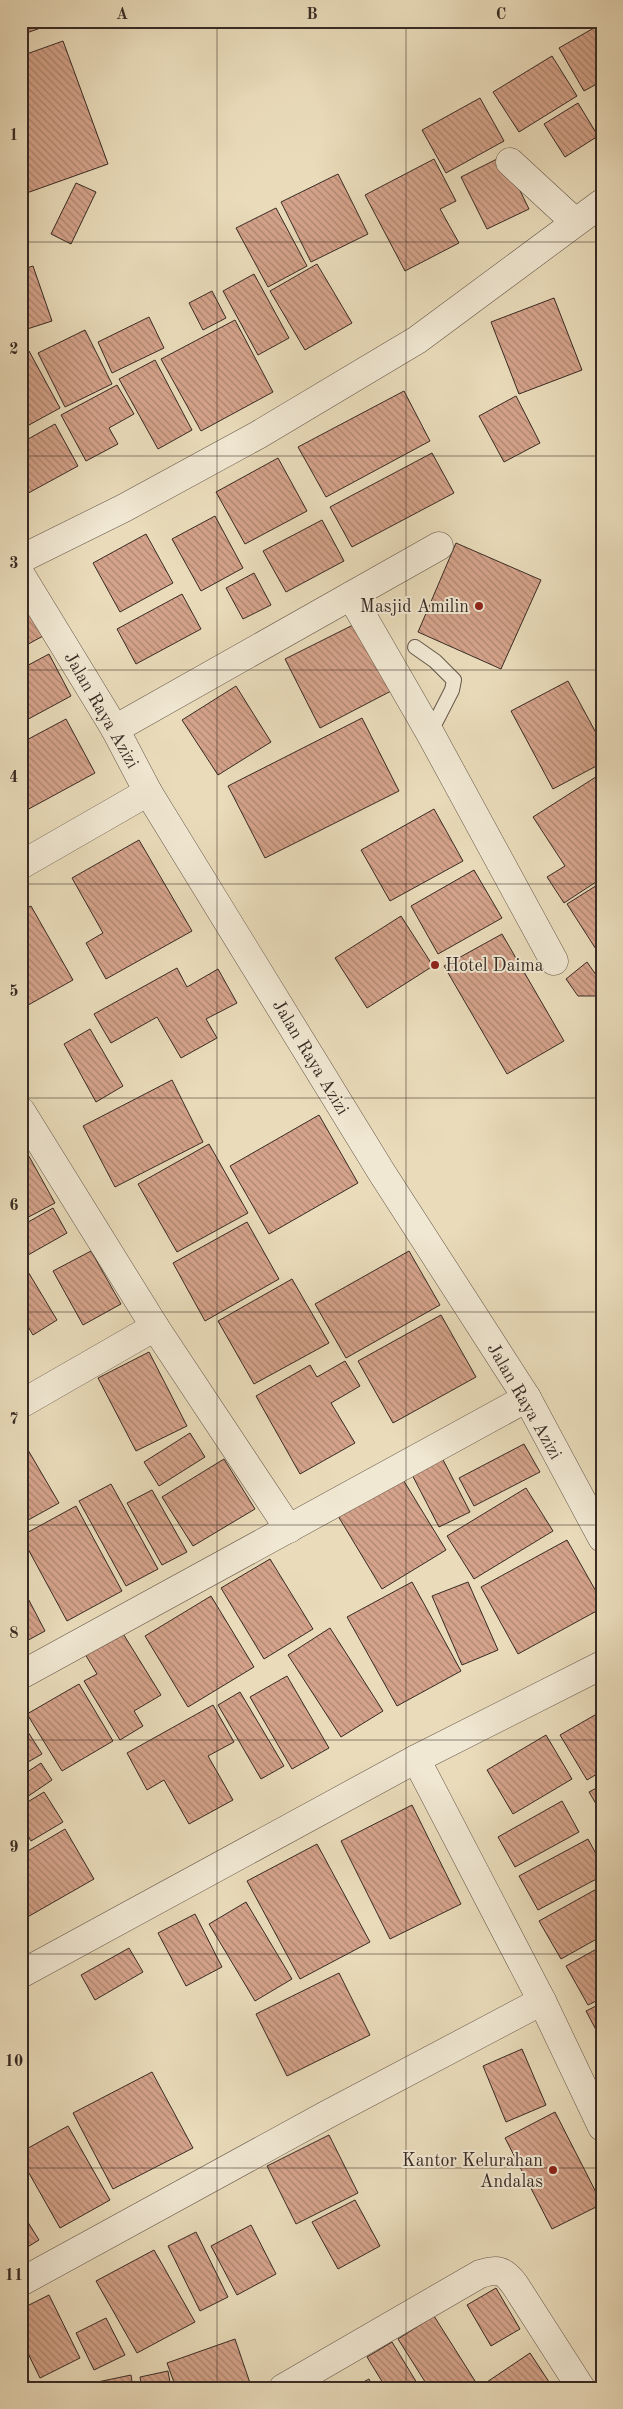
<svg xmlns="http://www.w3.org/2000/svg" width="623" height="2409" viewBox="0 0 623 2409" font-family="'Old Standard TT',serif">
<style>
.building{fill:url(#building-back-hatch);stroke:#382b24}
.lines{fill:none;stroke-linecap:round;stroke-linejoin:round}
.service-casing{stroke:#64574a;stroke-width:16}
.minor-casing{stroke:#64574a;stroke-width:29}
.tertiary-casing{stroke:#64574a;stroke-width:29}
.service{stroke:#f1e8d3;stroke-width:14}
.minor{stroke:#f1e8d3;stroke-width:28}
.tertiary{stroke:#f1e8d3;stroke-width:28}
.grid{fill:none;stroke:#382b24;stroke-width:1;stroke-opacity:0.55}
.poi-dot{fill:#8f2418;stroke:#f1e8d3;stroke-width:2}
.labels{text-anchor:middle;stroke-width:4;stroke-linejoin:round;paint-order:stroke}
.poi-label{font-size:18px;fill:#382b24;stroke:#f1e8d3;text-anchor:end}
.street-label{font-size:18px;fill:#382b24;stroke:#f1e8d3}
.neatline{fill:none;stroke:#382b24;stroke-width:2}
.grid-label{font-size:16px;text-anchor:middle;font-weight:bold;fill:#382b24}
</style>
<defs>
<pattern id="building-back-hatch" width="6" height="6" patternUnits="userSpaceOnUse" patternTransform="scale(1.25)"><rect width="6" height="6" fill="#d5a38b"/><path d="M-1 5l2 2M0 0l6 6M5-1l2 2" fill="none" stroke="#ae8571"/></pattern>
</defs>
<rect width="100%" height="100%" fill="#eadcbb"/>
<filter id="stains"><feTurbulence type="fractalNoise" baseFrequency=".004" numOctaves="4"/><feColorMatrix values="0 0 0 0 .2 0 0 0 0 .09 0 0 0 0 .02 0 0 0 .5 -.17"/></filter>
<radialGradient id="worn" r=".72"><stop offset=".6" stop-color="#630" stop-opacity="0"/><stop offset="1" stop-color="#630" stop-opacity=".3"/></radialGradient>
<g class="building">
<polygon points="21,21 57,21 57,22 21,35"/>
<polygon points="599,25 602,29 602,81 584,91 559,48"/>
<polygon points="63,41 108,164 21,195 21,56"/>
<polygon points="552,56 577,96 519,132 493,92"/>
<polygon points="480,98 504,141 446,173 422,130"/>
<polygon points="578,103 598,136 565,157 544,124"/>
<polygon points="503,156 529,209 487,229 461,177"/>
<polygon points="434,159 456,201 440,209 459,243 405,271 365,195"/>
<polygon points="338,174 368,234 311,262 281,202"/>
<polygon points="76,183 96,192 71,244 51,234"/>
<polygon points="276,208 307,266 268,287 236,228"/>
<polygon points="317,264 352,323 305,350 270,291"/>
<polygon points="33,266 52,321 21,331 21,270"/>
<polygon points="254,274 289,338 258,355 223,291"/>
<polygon points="212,291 226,318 203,330 189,303"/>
<polygon points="554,298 582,370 519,394 491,322"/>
<polygon points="149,317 164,348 112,373 98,342"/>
<polygon points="235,320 273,392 201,431 161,359"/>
<polygon points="85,330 112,384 65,407 38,353"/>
<polygon points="29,351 60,408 29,425 21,410 21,356"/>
<polygon points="155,360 192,430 158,449 119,379"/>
<polygon points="117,385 134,414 109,428 118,444 86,461 61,415"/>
<polygon points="404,391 430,441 326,497 298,447"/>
<polygon points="516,396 540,443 504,462 479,416"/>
<polygon points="55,424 78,466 21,497 21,443"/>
<polygon points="432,453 454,493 352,547 330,507"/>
<polygon points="278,458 307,511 245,544 216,492"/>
<polygon points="215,516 243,568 201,591 172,539"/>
<polygon points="322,520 344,561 286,592 263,551"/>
<polygon points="146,534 173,583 120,612 93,563"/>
<polygon points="456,543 541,580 501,669 418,632"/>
<polygon points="254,573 271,605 243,619 226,588"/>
<polygon points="182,594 201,629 136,664 117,629"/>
<polygon points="21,597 43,636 21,648"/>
<polygon points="357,623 393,690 320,728 285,659"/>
<polygon points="49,654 71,696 21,723 21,669"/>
<polygon points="568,681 602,744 602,763 553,789 511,711"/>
<polygon points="236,686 271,742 218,775 182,720"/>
<polygon points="362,718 399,791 265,858 228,786"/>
<polygon points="66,719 95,773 25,811 21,803 21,743"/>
<polygon points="602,773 602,878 564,903 547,877 565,866 533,817"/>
<polygon points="434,809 463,861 390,901 361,850"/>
<polygon points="139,840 192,931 106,979 86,943 103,933 72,878"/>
<polygon points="474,870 502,918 438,954 411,906"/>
<polygon points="602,882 602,957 601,957 567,904"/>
<polygon points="31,906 73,980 21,1009 21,911"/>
<polygon points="401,916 433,966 367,1008 335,958"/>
<polygon points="502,934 564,1041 507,1074 444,966"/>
<polygon points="602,961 602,972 597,964"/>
<polygon points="587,962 601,982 596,996 578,996 566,979"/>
<polygon points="177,968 187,987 218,969 237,1003 206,1019 217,1038 181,1058 157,1017 111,1043 94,1014"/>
<polygon points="90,1029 123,1086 96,1102 64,1044"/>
<polygon points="172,1080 203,1142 115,1187 83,1126"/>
<polygon points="319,1115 358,1183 269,1234 230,1166"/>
<polygon points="21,1142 55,1203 21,1221"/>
<polygon points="209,1144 248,1213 177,1252 138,1184"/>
<polygon points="53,1208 67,1233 21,1259 21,1226"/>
<polygon points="247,1222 279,1279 205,1321 173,1263"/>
<polygon points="91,1251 121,1304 83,1325 53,1271"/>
<polygon points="409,1251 440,1305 346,1358 315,1304"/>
<polygon points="24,1265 57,1320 33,1335 21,1315 21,1267"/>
<polygon points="292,1279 329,1343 254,1384 218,1321"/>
<polygon points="441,1315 476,1377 393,1423 358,1361"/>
<polygon points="149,1352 187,1426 136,1451 98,1378"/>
<polygon points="345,1361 360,1386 331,1403 355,1443 300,1474 256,1396 310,1365 317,1377"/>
<polygon points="190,1433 205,1457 159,1486 144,1462"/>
<polygon points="21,1438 59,1503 21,1524"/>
<polygon points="524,1444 540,1472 474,1506 459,1478"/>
<polygon points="438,1450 470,1512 439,1527 407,1465"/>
<polygon points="224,1459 255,1509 193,1546 162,1497"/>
<polygon points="402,1478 446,1550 382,1589 338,1516"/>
<polygon points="111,1484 158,1569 126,1586 79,1501"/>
<polygon points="526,1488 553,1531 474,1579 447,1536"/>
<polygon points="152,1490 187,1552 162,1565 127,1503"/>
<polygon points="76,1506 122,1591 67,1621 21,1536"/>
<polygon points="567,1540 602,1602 602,1608 518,1654 481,1587"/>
<polygon points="270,1559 313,1629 264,1659 221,1588"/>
<polygon points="412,1582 461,1671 397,1706 347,1617"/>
<polygon points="468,1582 498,1650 462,1665 432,1596"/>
<polygon points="21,1585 45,1631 21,1644"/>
<polygon points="211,1596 254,1667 188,1707 145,1636"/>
<polygon points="330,1628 383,1711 341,1737 288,1655"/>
<polygon points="122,1632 161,1695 134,1711 143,1726 120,1740 84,1681 97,1674 85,1654"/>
<polygon points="287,1676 329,1748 292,1769 250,1697"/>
<polygon points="79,1684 113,1741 62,1771 27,1714"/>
<polygon points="240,1692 284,1766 261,1779 218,1705"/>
<polygon points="213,1705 234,1742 208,1756 233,1800 189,1824 164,1780 147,1790 127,1753"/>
<polygon points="602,1711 602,1771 587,1780 560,1735"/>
<polygon points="21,1721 42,1754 21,1766"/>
<polygon points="546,1735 572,1779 513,1814 487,1770"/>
<polygon points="41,1763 52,1780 24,1799 21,1795 21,1776"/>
<polygon points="602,1785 602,1814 589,1792"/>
<polygon points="44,1792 63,1822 31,1841 21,1825 21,1806"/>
<polygon points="562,1801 579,1832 515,1867 498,1837"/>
<polygon points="412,1805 461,1904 390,1939 341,1841"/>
<polygon points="65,1829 94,1879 24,1919 21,1914 21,1855"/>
<polygon points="21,1833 29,1845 21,1850"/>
<polygon points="588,1839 602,1865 602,1876 538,1910 519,1876"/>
<polygon points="317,1844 370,1942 300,1979 247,1881"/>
<polygon points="602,1886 602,1936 561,1959 539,1921"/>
<polygon points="246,1902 292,1979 255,2001 209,1924"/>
<polygon points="195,1914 222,1967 186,1986 158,1933"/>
<polygon points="602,1946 602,1998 588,2005 566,1966"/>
<polygon points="129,1948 143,1972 95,2000 81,1975"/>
<polygon points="339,1973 370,2035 287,2076 256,2014"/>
<polygon points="602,2003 602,2041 586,2011"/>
<polygon points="522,2049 546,2105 506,2122 483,2066"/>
<polygon points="152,2072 193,2148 113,2189 73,2113"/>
<polygon points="555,2112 602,2204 552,2229 505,2138"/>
<polygon points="68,2126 110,2200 60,2228 21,2159 21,2152"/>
<polygon points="329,2135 358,2193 296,2224 267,2166"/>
<polygon points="355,2200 380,2246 338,2269 312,2222"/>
<polygon points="21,2211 39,2240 21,2251"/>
<polygon points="251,2225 276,2274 237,2295 211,2246"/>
<polygon points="196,2232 228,2297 200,2311 168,2246"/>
<polygon points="154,2250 195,2322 137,2353 96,2281"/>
<polygon points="496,2288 520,2329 491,2346 467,2305"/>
<polygon points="49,2295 80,2358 40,2378 21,2339 21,2309"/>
<polygon points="434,2316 475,2381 465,2388 429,2388 398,2339"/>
<polygon points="106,2318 125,2355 94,2370 76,2333"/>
<polygon points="235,2339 251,2386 245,2388 176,2388 167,2363"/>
<polygon points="392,2342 420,2388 386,2388 367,2357"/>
<polygon points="530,2353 553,2388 478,2388"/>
<polygon points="21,2370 30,2382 22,2388 21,2388"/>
<polygon points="168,2371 171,2388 142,2388 140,2377"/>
<polygon points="131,2375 133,2388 89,2388 88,2384"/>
<polygon points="369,2379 373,2388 352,2388"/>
</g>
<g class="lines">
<g class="service-casing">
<polyline id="service" points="415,647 435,661 454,680 452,690 430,733"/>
</g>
<g class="minor-casing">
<g id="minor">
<polyline points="510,162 575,222"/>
<polyline points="21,559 124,508 258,435 417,340 602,203"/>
<polyline points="351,596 430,733 554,961"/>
<polyline points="115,729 439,546"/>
<polyline points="21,865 148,792"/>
<polyline points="21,1111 155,1327"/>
<polyline points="21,1404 155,1327 289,1529"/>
<polyline points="602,1665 416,1759 542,2001 602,2127"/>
<polyline points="21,1675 527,1398"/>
<polyline points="21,1974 416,1759"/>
<polyline points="21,2282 328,2114 542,2001"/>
<path d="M283,2388L480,2274C498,2269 503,2269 515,2285L581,2388"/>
</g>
</g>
<g class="tertiary-casing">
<polyline id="tertiary" points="21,575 115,729 148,792 382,1173 527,1398 602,1538"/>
</g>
<use href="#service" class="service"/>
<use href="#minor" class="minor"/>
<use href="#tertiary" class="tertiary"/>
</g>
<path class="grid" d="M217,21V2388M406,21V2388M21,242H602M21,456H602M21,670H602M21,884H602M21,1098H602M21,1312H602M21,1525H602M21,1740H602M21,1954H602M21,2168H602"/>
<g class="poi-dot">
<circle cx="479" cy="606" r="5"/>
<circle cx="435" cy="965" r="5"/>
<circle cx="553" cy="2170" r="5"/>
</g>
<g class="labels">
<g class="poi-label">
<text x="469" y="612">Masjid Amilin</text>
<text x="445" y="971" text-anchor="start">Hotel Daima</text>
<text x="543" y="2166">Kantor Kelurahan<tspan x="543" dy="21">Andalas</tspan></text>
</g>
<g class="street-label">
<text transform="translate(102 710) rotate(60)" y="6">Jalan Raya Azizi</text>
<text transform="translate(311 1057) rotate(59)" y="6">Jalan Raya Azizi</text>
<text transform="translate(525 1401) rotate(60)" y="6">Jalan Raya Azizi</text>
</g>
</g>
<rect width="623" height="2409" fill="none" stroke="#eadcbb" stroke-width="55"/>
<rect x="28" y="28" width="568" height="2354" class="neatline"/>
<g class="grid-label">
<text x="122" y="19">A</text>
<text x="312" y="19">B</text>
<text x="501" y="19">C</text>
<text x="14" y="140">1</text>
<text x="14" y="354">2</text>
<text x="14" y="568">3</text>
<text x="14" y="782">4</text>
<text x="14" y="996">5</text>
<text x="14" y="1210">6</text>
<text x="14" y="1424">7</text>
<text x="14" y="1638">8</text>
<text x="14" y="1852">9</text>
<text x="14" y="2066">10</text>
<text x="14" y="2280">11</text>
</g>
<rect width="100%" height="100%" filter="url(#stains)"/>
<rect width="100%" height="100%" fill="url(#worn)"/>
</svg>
